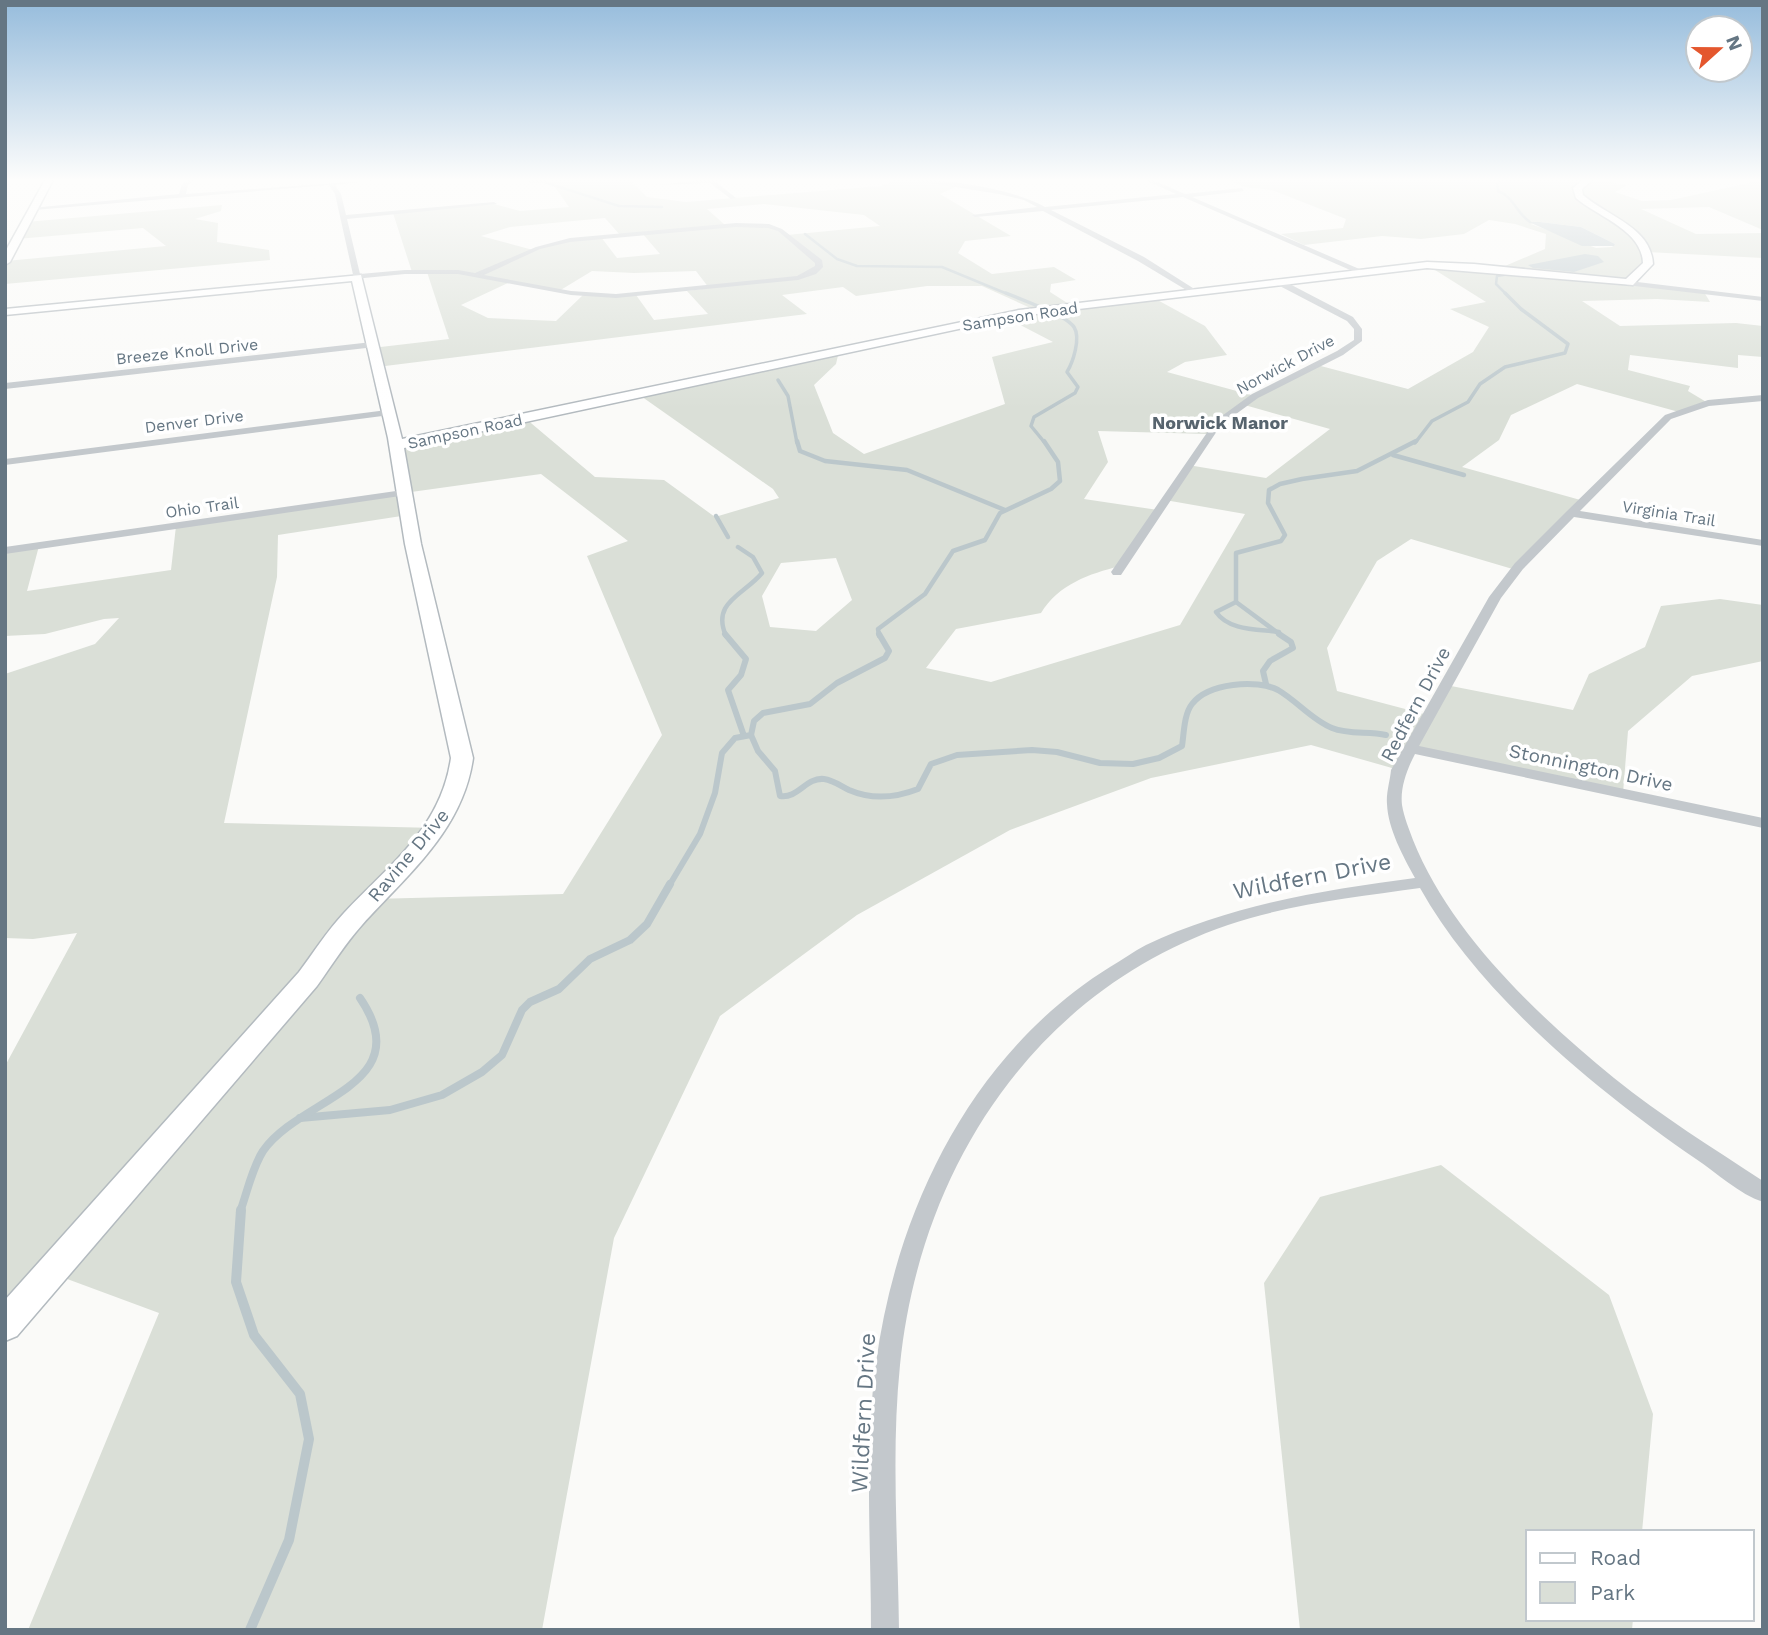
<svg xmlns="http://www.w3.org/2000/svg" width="1768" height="1635" viewBox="0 0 1768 1635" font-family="'Work Sans',sans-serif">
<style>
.green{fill:#dadfd7;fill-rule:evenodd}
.water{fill:#bbc7cb}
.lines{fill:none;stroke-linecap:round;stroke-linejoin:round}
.stream-far5{stroke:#bbc7cb;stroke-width:2.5}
.stream-far4{stroke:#bbc7cb;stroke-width:3.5}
.stream-far3{stroke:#bbc7cb;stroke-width:4.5}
.stream-far2{stroke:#bbc7cb;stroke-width:6}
.stream-far1{stroke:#bbc7cb;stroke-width:8}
.stream{stroke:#bbc7cb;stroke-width:10}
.secondary-casing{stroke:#b3babf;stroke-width:3}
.street{fill:#c3c8cc;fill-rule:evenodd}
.secondary{fill:#fff;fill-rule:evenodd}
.labels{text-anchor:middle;stroke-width:7;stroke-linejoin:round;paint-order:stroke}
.far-street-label{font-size:16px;fill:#657683;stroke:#fff}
.far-neighbourhood-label{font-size:18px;font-weight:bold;fill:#57646e;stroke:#fff}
.street-label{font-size:19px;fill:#657683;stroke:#fff}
.near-street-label{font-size:23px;fill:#657683;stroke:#fff}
</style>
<rect width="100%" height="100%" fill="#fafaf8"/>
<g class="green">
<path d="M550,180H630L647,197L686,202L881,186L896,180H914L957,186L940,194L1011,236L965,241L958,253L992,274L1054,267L1076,280L1051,284L1050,292L1072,306L1152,297L1205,326L1227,355L1185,362L1167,372L1255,396L1317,365L1408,389L1473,352L1489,327L1450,309L1486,302L1427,265L1498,269L1545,249L1546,234L1515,224L1489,220L1464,234L1421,239L1382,236L1304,245L1281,234L1343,228L1346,219L1272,190L1245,187L1228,180H1584L1576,186C1594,178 1608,182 1627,185L1615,192L1642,201L1671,200L1763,180V230L1709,207L1641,209L1696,234L1763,233V258L1647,252L1649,257L1633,283L1704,292L1710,302L1657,299L1582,301L1620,326L1736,323L1763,326V357L1738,355V368L1630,355L1628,370L1690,386L1688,391L1708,403L1679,412L1577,384L1511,415L1499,440L1462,467L1584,501L1516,570L1411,539L1377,561L1327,648L1337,691L1428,715L1446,685L1573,710L1589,674L1645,647L1661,606L1720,599L1763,605V661L1692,676L1628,731L1623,793L1412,749L1399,770L1311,745L1151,778L1010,830L857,915L720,1016L614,1238L542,1630H28L159,1313L51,1273L5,1325V1066L77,933L33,939L5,938V674L95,644L119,618L104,619L45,634L5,636V551L39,546L27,591L171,570L176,526L403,493L396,445L525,418L595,477L664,480L715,517L779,498L773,489L638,394L839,351L836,364L814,385L833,433L864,454L1005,404L992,357L1053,342L1003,316L1035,310L982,286H927L856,296L843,287L782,295L807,314L377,367L372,348L449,339L427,272H412L393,213L494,204L520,211L569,207ZM764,204L864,215L880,226L787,235L769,226L725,225L707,209ZM605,218L620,235L642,233L660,254L617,258L601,237L556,243L533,250L481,236L510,227ZM1540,222L1581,227L1615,244L1612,247L1596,248L1531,224ZM592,271L634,273L696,271L709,288L687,291L708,314L654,320L636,295H583L556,321L488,318L461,305L512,281L559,291ZM1241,404L1330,429L1266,478L1188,465L1165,500L1245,514L1180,625L991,682L926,668L956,629L1041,613C1059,584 1089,574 1120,566L1158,510L1084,499L1108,462L1098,431L1208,434ZM541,474L628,541L587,556L662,735L563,894L372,899L437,828L224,823L277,577L278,535L408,515L404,493ZM836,558L852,600L816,631L770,627L762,596L781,563Z"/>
<polygon points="222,205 221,211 195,219 218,223 217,242 269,250 270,260 5,284 6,261 166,246 143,228 17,239 26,222"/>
<polygon points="1441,1165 1609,1295 1653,1414 1642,1532 1528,1532 1528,1619 1633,1619 1632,1630 1300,1630 1264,1283 1320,1197"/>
</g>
<g class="water">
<polygon points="1540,222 1581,227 1615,244 1614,246 1582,246 1529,222"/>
<polygon points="1585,254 1598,256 1604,262 1574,272 1533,268 1528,265"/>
</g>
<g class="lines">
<g class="stream-far5">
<path d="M1503,180L1497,182L1498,191C1514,197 1516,213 1530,222"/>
<polyline points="530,181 544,182 619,206 662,207"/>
<polyline points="805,234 837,259 857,266 942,267 1010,295"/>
<polyline points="1507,295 1496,284 1497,276 1510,274"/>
</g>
<g class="stream-far4">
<polyline points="1006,293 1038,306"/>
<polyline points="778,380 788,396 797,443"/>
<path d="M1045,443L1031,426L1034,417L1075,393L1078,387L1067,372C1073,362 1081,338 1074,327C1070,321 1061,317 1055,313"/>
<polyline points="1415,443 1432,421 1468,402 1480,384 1505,367 1565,353 1568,344 1521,309 1505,293"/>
</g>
<g class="stream-far3">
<polyline points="797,441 800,451 825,461 907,470 1005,510"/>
<polyline points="1393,455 1464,475"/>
<polyline points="716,516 728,537"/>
<path d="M1236,602L1216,612C1229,631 1258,629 1279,632"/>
<path d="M726,636C711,602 744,595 762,573L753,557L738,547"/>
<polyline points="879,636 878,629 925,594 953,551 985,540 1000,513 1051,489 1060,481 1058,462 1044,441"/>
<polyline points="1282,636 1236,602 1236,553 1281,541 1285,535 1268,503 1269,490 1280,484 1302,479 1357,471 1416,441"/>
</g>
<g class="stream-far2">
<polyline points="725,634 746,659 741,675 728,690 744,736"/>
<polyline points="1266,684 1263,671 1270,661 1293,648 1291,642 1279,634"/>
<path d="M751,735L758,751L775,771L780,796C798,799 806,777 824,779C833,780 841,786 849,790C872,800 895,798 918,789L931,764L957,755L1032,750L1057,752L1100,763L1133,764L1159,758L1182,746C1184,733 1184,714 1192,704C1208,683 1257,679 1278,690C1297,701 1312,720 1332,728C1349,735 1368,731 1386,735"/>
<polyline points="669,886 700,834 715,793 722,753 735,738 751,735 754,721 763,713 810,704 837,683 885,658 889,651 879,634"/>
</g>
<g class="stream-far1">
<polyline points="300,1118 390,1110 442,1095 482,1072 502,1055 522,1010 530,1002 559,989 590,959 630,940 647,924 670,884"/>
<path d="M240,1212C247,1193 252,1168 263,1151C300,1097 420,1086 360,998"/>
</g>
<polyline class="stream" points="241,1210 236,1282 254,1335 300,1394 309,1439 289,1540 250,1630"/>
<g class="secondary-casing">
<g id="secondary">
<polygon points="45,180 53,180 10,262 5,265 5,252"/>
<path d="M1583,180H1592L1582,189L1583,195C1607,216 1651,227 1653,264L1633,285L1427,268L1019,316L404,448L421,544L473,758C463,830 408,874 362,925C345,944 332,965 317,986L17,1336L5,1341V1300L299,972C314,952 327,931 344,913C390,864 441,828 451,758L405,544L388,438L352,281L5,315V309L361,275L402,439L1019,310L1427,262L1474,264L1626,279L1643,263C1642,230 1598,217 1576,198L1573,188Z"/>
</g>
</g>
<g class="street">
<path d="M187,180H193L188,185L186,194L377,180L335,185L341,194L346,215L494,202L497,204L347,219L360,274L405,270H458L475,273L536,247L570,238L736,223L769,224L782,229L822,260L823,267L816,274L798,280L616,298L571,295L458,274H405L354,279L335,194L329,185L34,210L31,208L179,194L182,184ZM736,227L768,228L778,231L815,263V266L797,276L616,294L571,291L484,275L540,249L570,242Z"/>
<polygon points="700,180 721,180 716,182 736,198 731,199 710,183 659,185"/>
<path d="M911,180C951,179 1009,188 1045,207L1176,194L1145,180H1153L1185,194L1242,188L1244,191L1192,197L1364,271L1357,273L1183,197L1051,210L1144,257L1196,290L1193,294L1138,261L1043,211L975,217L972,215L1037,207L1024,200L999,194Z"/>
<polygon points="1274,279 1280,279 1353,317 1362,329 1362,341 1343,355 1258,398 1221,425 1121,575 1113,575 1111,572 1215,421 1252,394 1337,351 1354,340 1354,329 1347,321 1274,283"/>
<polygon points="1629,281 1763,297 1763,301 1626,285"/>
<polygon points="372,342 376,345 375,347 5,389 5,383"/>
<path d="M1763,395V401L1709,406L1671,419L1580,511L1763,540V546L1574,517L1523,569L1501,598L1419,746L1763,818V828L1415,754C1407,769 1400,788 1402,805C1404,817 1409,829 1413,840C1450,933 1538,1016 1614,1078C1661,1116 1713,1148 1763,1181V1202C1739,1194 1717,1173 1696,1159C1597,1091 1479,994 1420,888C1356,897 1290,904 1228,925C1035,991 920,1167 900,1365C891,1453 898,1542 899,1630H871C871,1541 864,1451 876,1363C897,1207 973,1052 1110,967C1122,960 1134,951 1146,945C1231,905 1323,890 1415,878C1403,856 1388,829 1387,804C1386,793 1390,781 1391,770L1489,597L1515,563L1567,511L1665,415L1708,400Z"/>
<polygon points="387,410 392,413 390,415 5,465 5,459"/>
<polygon points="403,490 407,491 407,495 5,554 5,547"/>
</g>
<use href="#secondary" class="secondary"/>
</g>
<linearGradient id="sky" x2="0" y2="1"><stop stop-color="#96bcdc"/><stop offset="0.44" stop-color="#fdfdfc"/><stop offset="1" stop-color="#fdfdfc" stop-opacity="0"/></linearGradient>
<rect width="1768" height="409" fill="url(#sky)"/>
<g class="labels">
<g class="far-street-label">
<text transform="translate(1020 316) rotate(-9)" y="6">Sampson Road</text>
<text transform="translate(187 351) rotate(-6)" y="6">Breeze Knoll Drive</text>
<text transform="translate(1285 364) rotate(-28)" y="6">Norwick Drive</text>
<text transform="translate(194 421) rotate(-7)" y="6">Denver Drive</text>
<text transform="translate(465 431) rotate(-12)" y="6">Sampson Road</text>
<text transform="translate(202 507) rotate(-8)" y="6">Ohio Trail</text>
<text transform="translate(1669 513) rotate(9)" y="6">Virginia Trail</text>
</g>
<g class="far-neighbourhood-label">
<text x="1220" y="429">Norwick Manor</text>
</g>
<g class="street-label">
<text transform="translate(1415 704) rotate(-62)" y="7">Redfern Drive</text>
<text transform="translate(1591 767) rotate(12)" y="7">Stonnington Drive</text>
<text transform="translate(408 855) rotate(-50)" y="7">Ravine Drive</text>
</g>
<g class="near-street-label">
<text transform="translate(1312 876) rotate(-11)" y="8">Wildfern Drive</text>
<text transform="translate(863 1413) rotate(-87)" y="8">Wildfern Drive</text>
</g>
</g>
<rect width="1768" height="1635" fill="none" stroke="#657683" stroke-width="14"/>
<rect x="1526" y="1530" width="228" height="91" fill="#ffffff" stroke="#c1c8cd" stroke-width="2"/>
<rect x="1540" y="1553" width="35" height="10" fill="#ffffff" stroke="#c1c8cd" stroke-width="2"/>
<text x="1590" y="1565" font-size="21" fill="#657683">Road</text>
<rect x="1540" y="1582" width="35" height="21" fill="#dadfd7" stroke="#c1c8cd" stroke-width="2"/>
<text x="1590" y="1600" font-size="21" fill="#657683">Park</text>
<g transform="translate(1719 49) rotate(69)"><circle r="33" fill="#ffffff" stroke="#c1c8cd" stroke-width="2"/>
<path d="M0-5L12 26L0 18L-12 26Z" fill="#e4572e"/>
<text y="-10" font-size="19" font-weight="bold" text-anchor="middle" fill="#657683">N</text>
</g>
</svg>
